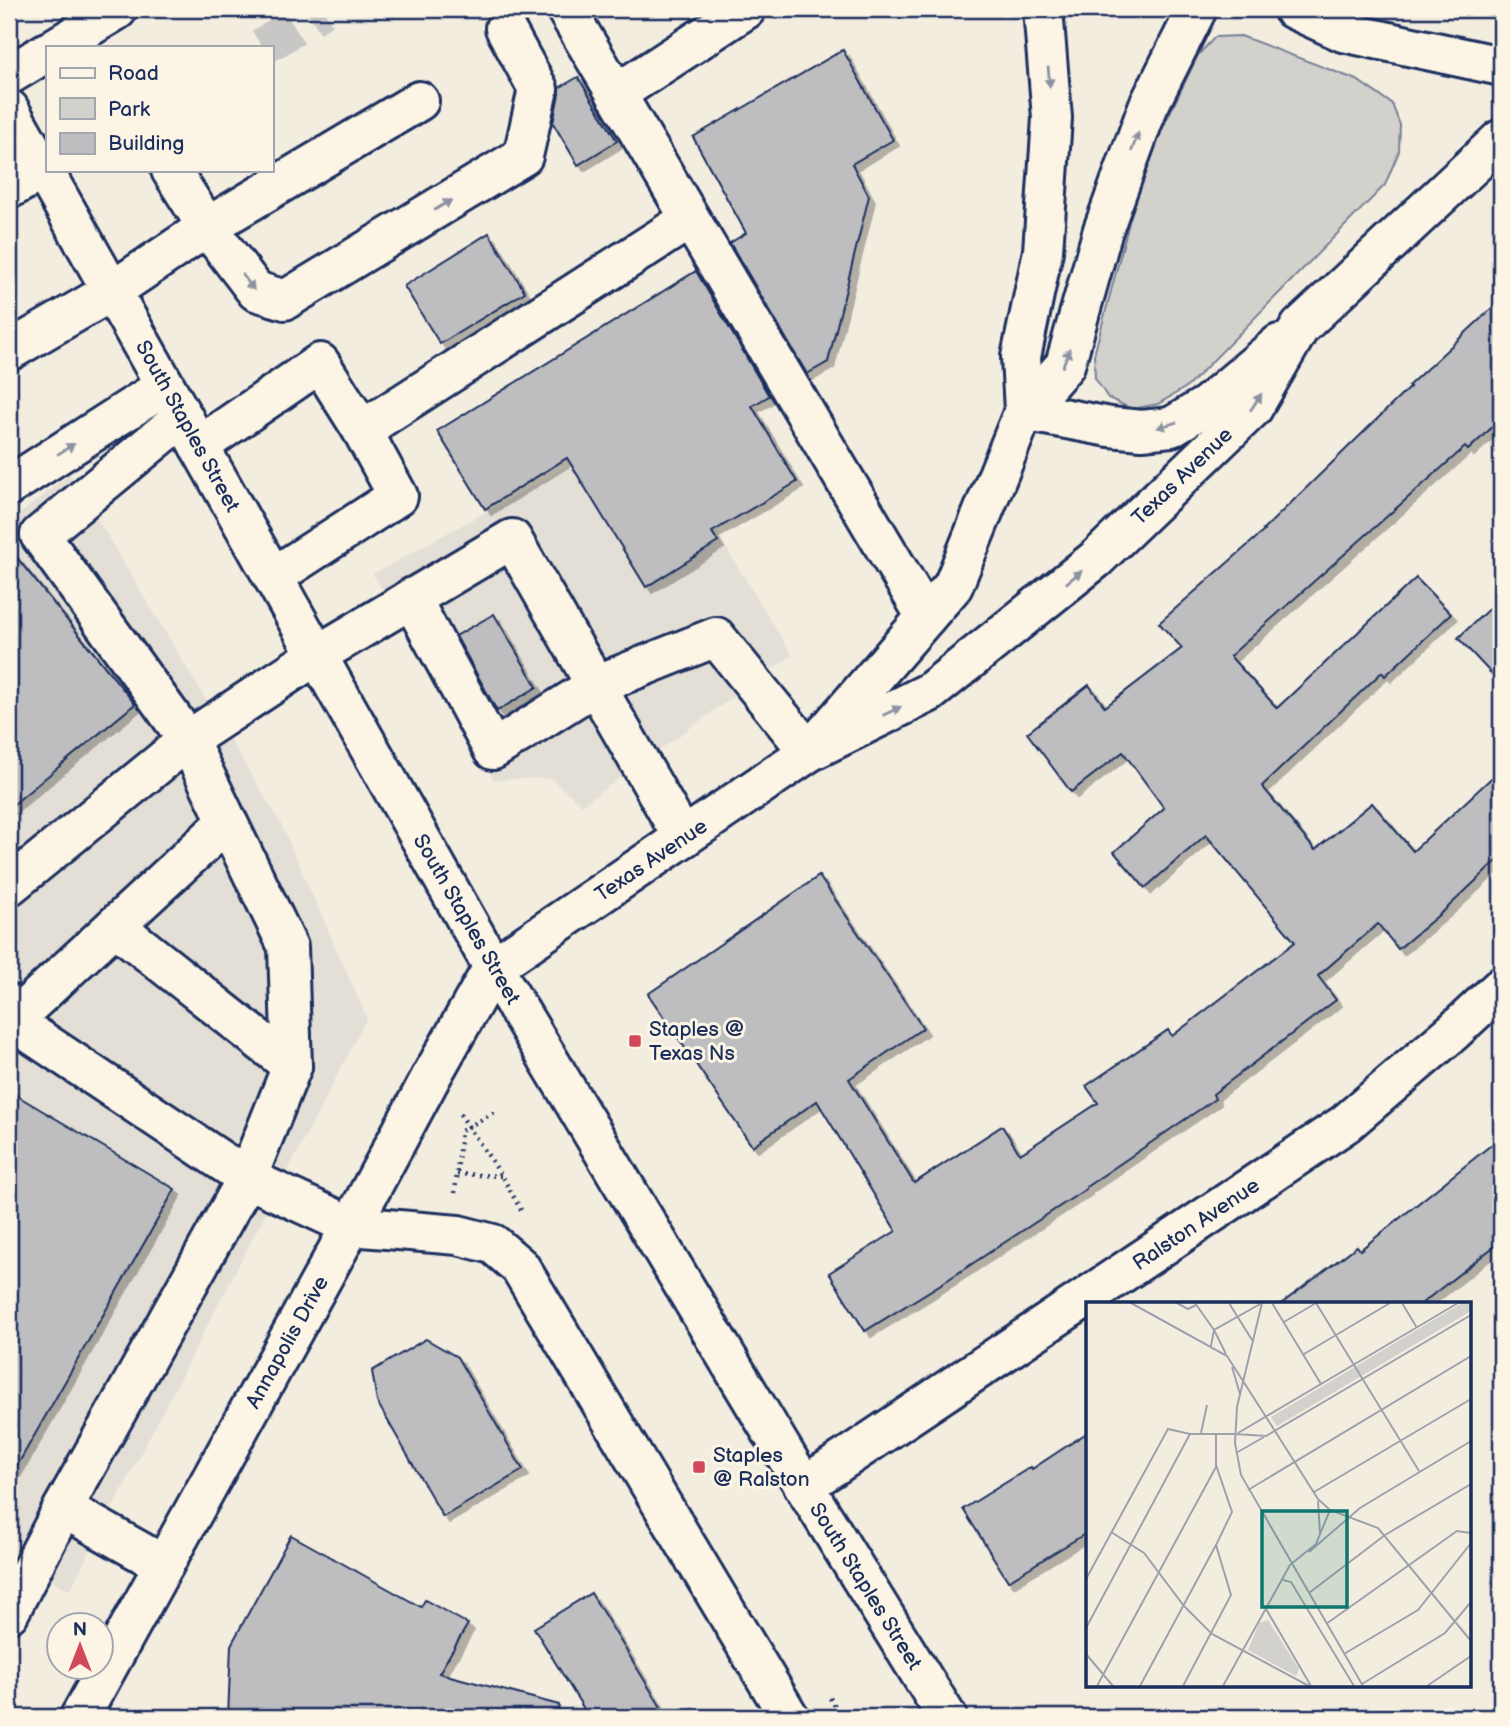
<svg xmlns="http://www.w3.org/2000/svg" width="1510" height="1726" viewBox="0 0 1510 1726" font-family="'Balsamiq Sans',sans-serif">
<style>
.built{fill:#e3dfd6}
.green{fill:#d3d1cc;stroke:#778095;stroke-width:2}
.building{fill:#bebec0;stroke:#1b2f5e;stroke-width:2;filter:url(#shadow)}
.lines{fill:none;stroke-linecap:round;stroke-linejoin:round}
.minor-tunnel{stroke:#c8c7c6;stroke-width:38;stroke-dasharray:38 19;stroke-linecap:butt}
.minor-casing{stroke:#1b2f5e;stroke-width:44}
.major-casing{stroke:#1b2f5e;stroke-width:44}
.path{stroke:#1b2f5e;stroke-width:4.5;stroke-dasharray:2 5;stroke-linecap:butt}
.minor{stroke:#fcf5e5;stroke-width:38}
.major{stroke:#fcf5e5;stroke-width:38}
.oneway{fill:#8c92a2}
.poi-dot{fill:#d1495b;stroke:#fcf5e5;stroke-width:2.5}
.labels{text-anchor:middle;stroke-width:6;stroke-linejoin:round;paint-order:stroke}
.street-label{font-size:21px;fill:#1b2f5e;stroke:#fcf5e5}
.poi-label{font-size:21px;fill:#1b2f5e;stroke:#fcf5e5;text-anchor:start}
.inset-road{fill:none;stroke:#9da1ac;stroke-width:2}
.view{fill:#0f766e;fill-opacity:0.15;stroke:#0f766e;stroke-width:3.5}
.inset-edge{fill:none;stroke:#1b2f5e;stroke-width:3.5}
</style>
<defs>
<filter id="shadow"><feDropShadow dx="6" dy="6" stdDeviation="0" flood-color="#0004"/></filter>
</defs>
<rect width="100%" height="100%" fill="#f3ede0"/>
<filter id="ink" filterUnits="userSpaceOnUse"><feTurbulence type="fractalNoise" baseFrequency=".0143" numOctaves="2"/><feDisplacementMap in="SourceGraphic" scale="14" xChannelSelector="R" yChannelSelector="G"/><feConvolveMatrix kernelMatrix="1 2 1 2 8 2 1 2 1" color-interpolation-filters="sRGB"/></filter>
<g filter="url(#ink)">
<g class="built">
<polygon points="649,422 792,655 582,805 550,778 494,780 373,574"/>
<polygon points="70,474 281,824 367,1018 70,1590 9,1558 9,523"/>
</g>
<polygon class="green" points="1241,36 1357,80 1392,104 1400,125 1399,151 1385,185 1188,386 1158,404 1132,409 1108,398 1095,378 1094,355 1135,200 1150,154 1198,55 1215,37"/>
<g class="building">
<polygon points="843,50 893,140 852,164 869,196 828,362 807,374 730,243 746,233 693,137"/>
<polygon points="578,77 617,141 578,165 553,123 559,94 559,88"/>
<polygon points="489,233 525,292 440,344 404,286"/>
<polygon points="696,271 769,396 752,406 797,482 712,532 718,542 646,587 567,458 485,509 437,431"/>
<polygon points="1501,300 1501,419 1468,450 1465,447 1230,656 1277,708 1416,578 1451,614 1385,676 1382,672 1262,786 1315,850 1372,803 1413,851 1501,769 1501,857 1446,909 1398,949 1378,924 1318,976 1336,1000 1213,1094 1215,1099 1086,1187 1086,1189 949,1279 865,1331 829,1273 896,1231 817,1101 752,1146 648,994 819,876 923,1028 849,1079 914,1183 1002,1126 1020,1154 1098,1103 1086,1086 1168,1030 1172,1036 1295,942 1206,835 1145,888 1114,852 1164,808 1123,752 1071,792 1027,733 1089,685 1105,707 1182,648 1159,623 1264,531 1263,530 1410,387 1408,386"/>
<polygon points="9,548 135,704 9,808"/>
<polygon points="1501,597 1501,684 1458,638"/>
<polygon points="494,614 537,687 497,711 456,636"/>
<polygon points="9,1091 175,1189 9,1480"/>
<polygon points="1501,1137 1501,1241 1421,1304 1281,1304 1357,1246 1360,1250"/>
<polygon points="426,1339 457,1357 523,1470 443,1517 377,1402 372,1371"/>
<polygon points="1088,1432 1088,1532 1008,1581 963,1509 1031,1467 1032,1469"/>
<polygon points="291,1535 421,1607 425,1600 468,1624 439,1673 559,1705 557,1717 228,1717 231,1645"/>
<polygon points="591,1593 667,1717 589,1717 534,1628"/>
</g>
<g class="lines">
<polyline class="minor-tunnel" points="262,47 323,9"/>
<g class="minor-casing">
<g id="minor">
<polyline points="566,9 926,617"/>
<polyline points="1293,9 1343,32 1501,66"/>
<polyline points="56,47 117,10 116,9"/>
<polyline points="9,75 47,52"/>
<polyline points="616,94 746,9"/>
<polyline points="171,170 207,227 256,291 285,300 523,156 538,89 505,28"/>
<polyline points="9,189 43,170"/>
<polyline points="9,351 112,291 207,227 419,101"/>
<polyline points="1024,411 1021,357 1043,251 1052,118 1043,9"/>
<polyline points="1024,411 1110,427 1142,430 1171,427 1207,405 1279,344"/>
<polyline points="183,417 40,535 188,740 317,655 512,539 683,838"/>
<polyline points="362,430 690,219"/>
<polyline points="199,446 320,363 362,430 398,496 273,577"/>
<polyline points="9,486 165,386"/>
<polyline points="411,598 493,750 596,685 716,637 809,752 930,692 1096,559 1253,408 1300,327 1501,139"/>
<polyline points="9,886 188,740 288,947 292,1066 247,1178 351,1226 458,1235 493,1244 520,1267 789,1717"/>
<polyline points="115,926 292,1066"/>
<polyline points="9,1004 12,1021 227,822"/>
<polyline points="12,1021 247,1178 63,1508 164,1565"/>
<polyline points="804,1486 1345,1124 1454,1031 1501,987"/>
<polyline points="9,1613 63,1508"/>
<polyline points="80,1717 351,1226 431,1077 493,967 809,752 953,586 1024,411 1065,365 1103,230 1148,107 1197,9"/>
</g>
</g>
<g class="major-casing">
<polyline id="major" points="9,109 493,967 804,1486 947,1717"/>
</g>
<g class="path">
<polyline points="460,1114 502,1176 521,1210"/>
<polyline points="457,1174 502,1176"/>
<polyline points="455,1193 461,1131 495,1112"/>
<polyline points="830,1698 842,1717"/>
</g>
<use href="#minor" class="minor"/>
<use href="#major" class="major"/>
</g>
<defs><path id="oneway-solid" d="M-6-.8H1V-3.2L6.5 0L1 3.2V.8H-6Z" transform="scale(1.75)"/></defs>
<g class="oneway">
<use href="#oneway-solid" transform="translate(1049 77) rotate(85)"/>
<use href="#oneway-solid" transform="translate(1135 142) rotate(-70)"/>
<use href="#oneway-solid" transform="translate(443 205) rotate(-31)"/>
<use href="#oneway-solid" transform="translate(248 282) rotate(53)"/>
<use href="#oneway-solid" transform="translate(1066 358) rotate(-69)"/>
<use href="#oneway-solid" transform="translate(1256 402) rotate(-56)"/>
<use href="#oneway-solid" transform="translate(1167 425) rotate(164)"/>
<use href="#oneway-solid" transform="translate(66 449) rotate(-32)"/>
<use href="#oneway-solid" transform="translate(1074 577) rotate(-39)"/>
<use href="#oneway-solid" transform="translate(892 711) rotate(-26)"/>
</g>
</g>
<g class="poi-dot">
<rect x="628" y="1034" width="14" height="14" rx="3.5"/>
<rect x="692" y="1460" width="14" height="14" rx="3.5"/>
</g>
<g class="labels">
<g class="street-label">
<text transform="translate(188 426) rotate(61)" y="7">South Staples Street</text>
<text transform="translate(1182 476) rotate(-44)" y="7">Texas Avenue</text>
<text transform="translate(651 860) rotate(-34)" y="7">Texas Avenue</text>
<text transform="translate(467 919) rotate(60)" y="7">South Staples Street</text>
<text transform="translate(1196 1224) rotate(-34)" y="7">Ralston Avenue</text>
<text transform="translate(287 1342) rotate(-61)" y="7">Annapolis Drive</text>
<text transform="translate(866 1586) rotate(58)" y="7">South Staples Street</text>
</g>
<g class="poi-label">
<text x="649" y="1036">Staples @<tspan x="649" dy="24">Texas Ns</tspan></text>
<text x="713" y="1462">Staples<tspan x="713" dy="24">@ Ralston</tspan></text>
</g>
</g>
<g transform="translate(1086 1302)">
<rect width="385" height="385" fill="#f3ede0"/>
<path d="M376,1H385V9L191,124L185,115ZM182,318L213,367L210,374L162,348L173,321Z" fill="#d3d1cc"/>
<path class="inset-road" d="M45,1L141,54L189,129M91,1L102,7L110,3M109,1L128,28L125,44M143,1L166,38M176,1L151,105L149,141L155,173L277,384M186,1L235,82M230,1L333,169M316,1L331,26M198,20L230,1M140,52L128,28L176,1M218,52L304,1M146,65L154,92M189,129L232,197L244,208L292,226L385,339M115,131L121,103M152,131L372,1M149,132L180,134L385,13M150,151L178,135M162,188L385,54M228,190L385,97M232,199L234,232M25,230L58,251L98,304L126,332L223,384M223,250L274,206L385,139M0,277L82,127L104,132H149M197,278L205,280L268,384M223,291L299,233L385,182M180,307L225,384M240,322L371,229L385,231M0,326L104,132M0,352L27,384M258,352L332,308L385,241M276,382L359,331L385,300M11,384L130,165M54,384L130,243M97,384L145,293L130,243L146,210L130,163V132M137,384L204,263L230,242L244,208M341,384L385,354"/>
<path class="view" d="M176,209H261V305H176Z"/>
<rect width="385" height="385" class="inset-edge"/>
</g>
<rect width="1510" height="1726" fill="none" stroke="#fcf5e5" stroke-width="35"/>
<rect x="18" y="18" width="1475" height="1691" fill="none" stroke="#1b2f5e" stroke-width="2.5" filter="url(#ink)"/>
<rect x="46" y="46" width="228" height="126" fill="#fcf5e5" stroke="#a2a6af" stroke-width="2"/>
<rect x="60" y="68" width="35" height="10" fill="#fcf5e5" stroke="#a2a6af" stroke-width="2"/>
<text x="108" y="80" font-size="21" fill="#1b2f5e">Road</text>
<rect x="60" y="98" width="35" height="21" fill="#d3d1cc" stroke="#a2a6af" stroke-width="2"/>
<text x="108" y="116" font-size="21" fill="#1b2f5e">Park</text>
<rect x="60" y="133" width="35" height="21" fill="#bebec0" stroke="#a2a6af" stroke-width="2"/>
<text x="108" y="150" font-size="21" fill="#1b2f5e">Building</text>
<g transform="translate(80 1646)"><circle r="33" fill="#fcf5e5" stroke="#a2a6af" stroke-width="2"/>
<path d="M0-5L12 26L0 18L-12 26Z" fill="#d1495b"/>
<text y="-10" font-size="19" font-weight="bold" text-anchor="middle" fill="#1b2f5e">N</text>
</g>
</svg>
